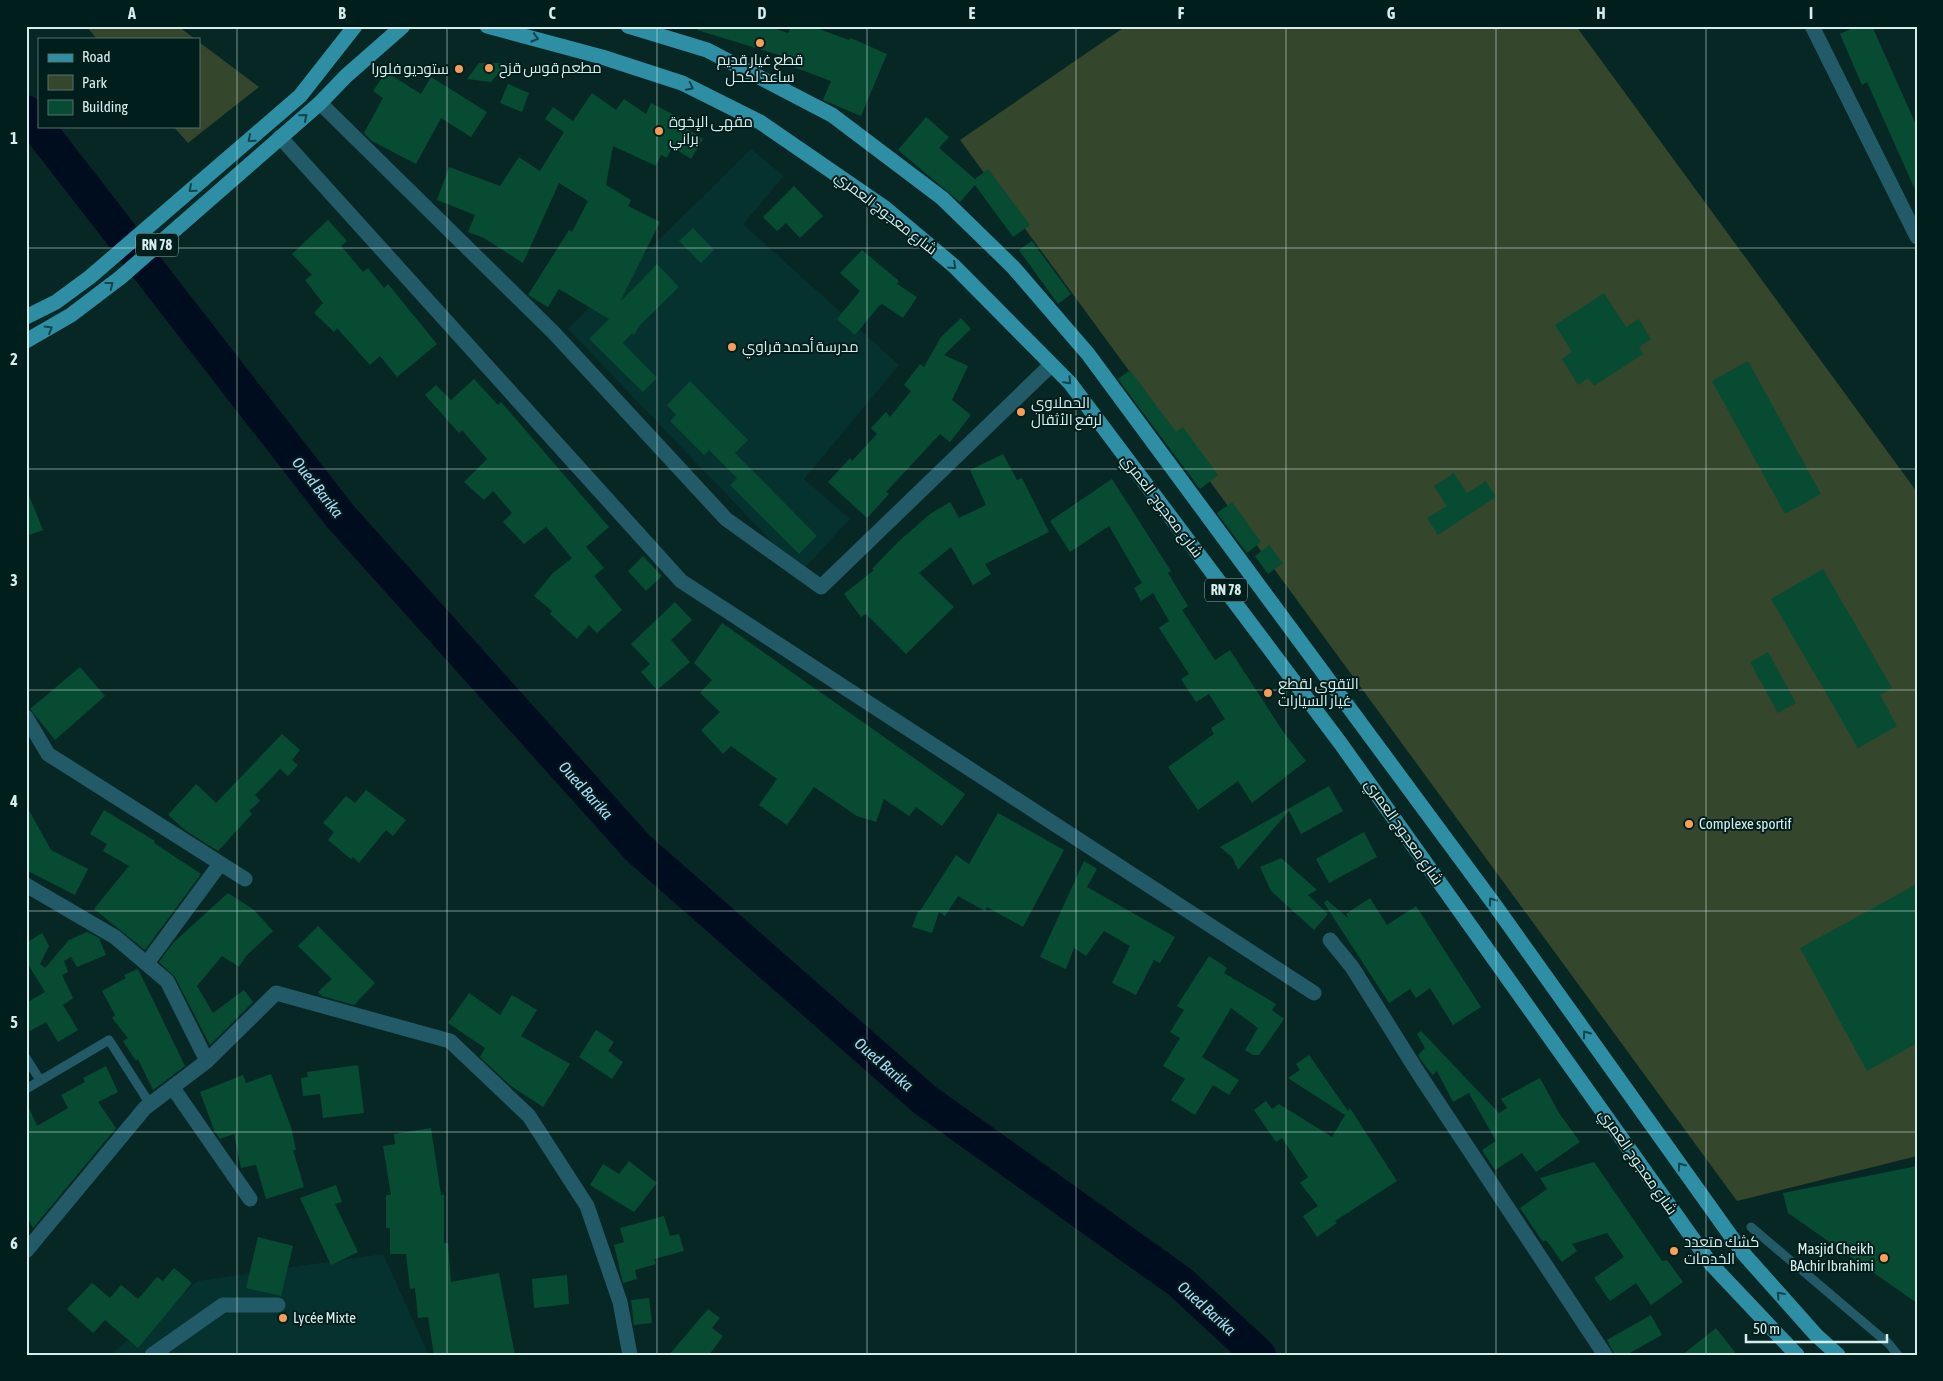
<svg xmlns="http://www.w3.org/2000/svg" width="1943" height="1381" viewBox="0 0 1943 1381" font-family="'Asap Condensed',Cairo,sans-serif">
<style>
.built{fill:#05312e}
.green{fill:#34462b}
.lines{fill:none;stroke-linecap:round;stroke-linejoin:round}
.river{stroke:#000d1e;stroke-width:34}
.building{fill:#084b33}
.service{stroke:#225a67;stroke-width:9}
.minor{stroke:#225a67;stroke-width:15}
.primary{stroke:#2d8ea4;stroke-width:15}
.oneway{stroke:#10454c}
.grid{fill:none;stroke:#d7edeb;stroke-width:1;stroke-opacity:0.55}
.poi-dot{fill:#fd9c55;stroke:#001e1c;stroke-width:2}
.labels{text-anchor:middle;stroke-width:4;stroke-linejoin:round;paint-order:stroke}
.shield{fill:#001e1c;stroke:#96afad;stroke-width:1}
.shield-label{font-size:14px;font-weight:bold;fill:#d7edeb}
.poi-label{font-size:15px;fill:#d7edeb;stroke:#001e1c;text-anchor:start}
.street-label{font-size:15px;fill:#d7edeb;stroke:#001e1c}
.water-label{font-size:16px;font-style:italic;fill:#afd8f9;stroke:#001e1c}
.neatline{fill:none;stroke:#d7edeb;stroke-width:2}
.grid-label{font-size:16px;text-anchor:middle;font-weight:bold;fill:#d7edeb}
</style>
<rect width="100%" height="100%" fill="#072725"/>
<g class="built">
<polygon points="751,149 784,176 743,224 899,365 804,479 850,519 801,572 568,329"/>
<polygon points="383,1254 429,1355 110,1355 198,1281"/>
</g>
<g class="green">
<polygon points="86,26 178,26 195,39 97,39"/>
<polygon points="1126,26 1576,26 1917,492 1917,1156 1737,1201 960,140"/>
<polygon points="199,42 259,87 188,143 173,126 199,126"/>
</g>
<g class="lines">
<polyline class="river" points="26,112 340,516 638,848 925,1100 1180,1282 1259,1355"/>
</g>
<g class="building">
<polygon points="697,26 766,26 788,33 792,26 820,26 819,29 849,40 851,38 887,54 861,116 823,100 831,81 777,61 779,55 697,30"/>
<polygon points="1857,26 1872,26 1917,127 1917,194 1867,82 1862,85 1840,34"/>
<polygon points="479,63 507,63 491,82 467,79"/>
<polygon points="386,72 421,94 431,77 487,112 471,137 441,118 416,164 372,141 364,133 383,98 373,91"/>
<polygon points="508,84 529,93 522,112 500,103"/>
<polygon points="592,93 616,110 624,99 646,114 651,103 686,121 683,126 703,139 691,159 672,147 667,158 661,155 656,166 613,146 606,185 631,200 628,206 660,222 620,302 657,264 679,287 640,325 634,335 632,333 623,343 657,378 643,392 589,339 609,319 559,289 548,307 528,295 569,230 572,232 588,201 559,183 523,263 484,238 468,232 475,215 437,200 449,167 500,186 519,157 540,171 564,132 545,119 553,107 573,121"/>
<polygon points="926,117 949,137 939,148 975,179 988,169 1030,225 1013,237 975,185 960,202 898,150"/>
<polygon points="794,186 823,216 800,238 786,223 777,231 763,217"/>
<polygon points="328,220 347,241 341,246 363,272 368,268 384,288 388,284 437,344 397,377 380,356 370,365 337,328 334,332 314,313 323,303 305,280 312,275 292,254"/>
<polygon points="693,228 714,250 701,263 679,241"/>
<polygon points="1032,241 1071,294 1058,304 1019,250"/>
<polygon points="862,250 899,281 897,284 917,297 903,318 882,304 879,306 855,335 837,319 860,291 840,273"/>
<polygon points="1604,293 1626,327 1639,319 1651,339 1639,347 1643,354 1594,386 1588,378 1578,385 1562,359 1572,352 1555,325"/>
<polygon points="961,318 971,329 944,355 968,366 952,400 971,415 950,442 940,434 886,492 889,494 867,518 828,482 850,458 852,461 877,434 871,428 886,412 890,417 911,391 904,385 920,364 924,367 941,337"/>
<polygon points="1748,361 1821,494 1785,514 1712,381"/>
<polygon points="1130,370 1176,432 1183,427 1218,475 1200,489 1118,379"/>
<polygon points="474,379 498,405 501,402 609,527 586,547 604,568 594,576 622,610 597,633 589,625 577,639 550,614 552,611 534,596 553,573 572,558 546,527 524,544 503,522 512,513 493,491 484,500 464,482 487,459 462,430 459,433 425,395 436,385 451,400"/>
<polygon points="690,381 748,440 735,453 817,536 799,554 730,485 737,478 709,450 704,455 670,421 676,415 667,405"/>
<polygon points="1003,454 1017,480 1022,478 1049,532 985,564 991,574 973,585 951,547 919,573 954,607 906,654 866,614 861,617 844,594 874,570 872,569 898,542 930,514 950,502 959,518 986,505 970,470"/>
<polygon points="1454,473 1467,493 1486,481 1496,497 1438,535 1427,518 1447,506 1434,486"/>
<polygon points="1112,479 1171,571 1168,573 1188,606 1182,610 1215,660 1230,650 1282,730 1306,761 1252,803 1238,781 1198,810 1168,767 1214,734 1211,728 1225,719 1209,694 1196,702 1181,679 1189,674 1159,628 1169,621 1153,593 1141,601 1134,588 1142,583 1109,526 1070,552 1050,521"/>
<polygon points="26,488 43,530 26,536"/>
<polygon points="1232,502 1261,542 1247,553 1217,513"/>
<polygon points="1269,545 1283,563 1268,574 1255,556"/>
<polygon points="643,556 662,576 646,591 628,571"/>
<polygon points="1823,569 1892,688 1880,695 1897,726 1858,748 1771,599"/>
<polygon points="675,602 692,620 671,640 690,662 657,690 641,672 650,664 631,644"/>
<polygon points="722,623 965,794 942,826 916,807 909,816 884,799 876,822 857,816 814,787 787,825 759,805 777,779 731,746 723,754 701,730 720,712 700,693 712,680 694,663"/>
<polygon points="1768,652 1796,703 1778,713 1750,662"/>
<polygon points="80,667 105,696 55,740 30,709"/>
<polygon points="282,734 300,750 292,760 298,765 288,776 280,769 255,795 260,801 249,811 252,814 218,851 185,830 168,815 196,784 216,803"/>
<polygon points="1329,786 1343,811 1301,834 1289,811 1238,870 1232,857 1220,847"/>
<polygon points="366,790 406,820 393,836 386,830 359,863 353,857 351,859 328,840 334,832 323,823 346,796 355,803"/>
<polygon points="26,805 51,850 88,869 75,895 26,870"/>
<polygon points="104,810 155,841 154,843 201,874 145,950 94,909 129,866 103,851 107,844 90,834"/>
<polygon points="998,813 1064,850 1023,927 987,907 985,911 958,896 945,916 939,912 932,933 912,927 918,911 920,911 956,855 969,864"/>
<polygon points="1364,832 1377,857 1329,883 1316,859"/>
<polygon points="1281,858 1317,890 1308,895 1328,914 1314,930 1271,891 1260,867"/>
<polygon points="1084,861 1097,869 1087,887 1175,937 1160,963 1154,960 1136,995 1112,983 1130,946 1104,931 1086,956 1074,948 1066,969 1040,957"/>
<polygon points="1917,884 1917,1043 1867,1071 1800,948"/>
<polygon points="228,893 254,910 273,931 246,956 239,967 222,956 197,986 213,1013 244,990 253,1002 210,1045 175,977 159,962 173,943"/>
<polygon points="1370,898 1387,925 1416,906 1481,1007 1453,1025 1430,988 1416,998 1410,989 1389,1003 1324,903 1327,900 1349,919 1346,914"/>
<polygon points="318,926 375,983 354,1005 322,996 318,992 332,979 298,946"/>
<polygon points="87,932 99,938 106,955 77,967 71,957 64,961 68,972 62,975 73,998 63,1005 78,1030 58,1042 46,1022 26,1033 26,1003 45,992 26,961 26,943 42,933 49,946 40,964 45,968 69,940"/>
<polygon points="1209,956 1227,968 1224,973 1276,1004 1272,1010 1284,1019 1259,1055 1253,1055 1245,1050 1258,1028 1231,1008 1202,1057 1239,1080 1229,1095 1213,1085 1195,1115 1171,1100 1185,1079 1163,1066 1180,1038 1170,1032 1184,1010 1177,1006"/>
<polygon points="138,969 185,1066 153,1090 138,1059 136,1061 123,1041 128,1038 112,1018 115,1015 102,991 126,978 124,975"/>
<polygon points="469,993 500,1015 512,995 537,1010 521,1036 570,1064 543,1107 511,1086 480,1057 485,1048 448,1023"/>
<polygon points="596,1030 614,1042 608,1051 623,1062 612,1079 579,1057"/>
<polygon points="1421,1031 1499,1113 1507,1108 1501,1099 1540,1078 1559,1113 1580,1142 1536,1172 1522,1153 1495,1170 1482,1150 1496,1141 1469,1093 1453,1102 1437,1071 1433,1075 1426,1067 1418,1055 1425,1048 1417,1034"/>
<polygon points="1309,1055 1348,1111 1350,1108 1397,1181 1335,1221 1337,1223 1317,1237 1303,1216 1318,1206 1300,1183 1308,1177 1282,1138 1276,1142 1254,1110 1266,1101 1272,1109 1279,1104 1332,1137 1345,1115 1288,1078 1300,1070 1296,1064"/>
<polygon points="358,1065 364,1113 323,1118 320,1094 303,1096 301,1078 308,1077 307,1072"/>
<polygon points="106,1066 118,1092 98,1102 116,1128 33,1228 26,1214 26,1101 37,1126 68,1108 61,1095 85,1082 83,1078"/>
<polygon points="271,1074 291,1127 296,1150 293,1150 304,1187 266,1199 256,1165 241,1168 234,1134 220,1139 214,1130 200,1092 243,1075 246,1083"/>
<polygon points="431,1128 441,1195 444,1195 444,1243 448,1243 451,1282 499,1273 515,1355 434,1355 428,1317 418,1318 415,1288 410,1289 406,1254 390,1254 390,1228 386,1228 386,1195 391,1195 383,1146 395,1144 394,1134"/>
<polygon points="629,1161 657,1183 634,1212 590,1185 603,1164 619,1174"/>
<polygon points="1594,1162 1662,1261 1667,1260 1683,1282 1651,1305 1636,1283 1610,1301 1594,1278 1624,1257 1607,1233 1572,1244 1577,1251 1562,1262 1546,1240 1543,1242 1520,1208 1547,1189 1540,1178"/>
<polygon points="1917,1166 1917,1303 1788,1213 1783,1193"/>
<polygon points="336,1185 342,1202 335,1204 358,1252 331,1265 300,1198"/>
<polygon points="664,1216 670,1236 679,1234 684,1251 654,1259 656,1264 635,1270 637,1279 623,1283 614,1245 624,1242 620,1228"/>
<polygon points="258,1237 293,1246 281,1296 246,1288"/>
<polygon points="174,1268 192,1283 138,1348 105,1320 93,1333 67,1309 92,1283 110,1298 121,1285 138,1299 157,1277 163,1281"/>
<polygon points="567,1275 569,1304 534,1308 532,1279"/>
<polygon points="649,1298 652,1323 634,1325 631,1300"/>
<polygon points="708,1309 720,1318 712,1328 723,1336 709,1355 669,1355"/>
<polygon points="1651,1315 1662,1335 1626,1355 1615,1355 1607,1340"/>
<polygon points="1716,1328 1737,1355 1682,1355"/>
</g>
<g class="lines">
<g class="service">
<polyline points="26,1058 40,1080"/>
<polyline points="26,1089 109,1040 150,1104"/>
<polyline points="1751,1227 1889,1344 1898,1355"/>
</g>
<g class="minor">
<polyline points="1812,26 1917,237"/>
<polyline points="320,103 554,333 726,519 821,587 1051,365"/>
<polyline points="280,137 681,581 1314,993"/>
<polyline points="26,717 48,754 245,879"/>
<polyline points="26,885 115,937 167,981 207,1061"/>
<polyline points="1330,940 1352,967 1419,1074 1605,1355"/>
<polyline points="147,963 220,864"/>
<polyline points="173,1088 250,1199"/>
<polyline points="26,1251 145,1108 207,1061 276,993 450,1041 529,1116 587,1206 620,1302 630,1355"/>
<polyline points="152,1355 223,1305 278,1305"/>
</g>
<g class="primary">
<polyline points="487,26 602,57 682,83 760,122 885,208 954,266 1070,383 1341,744 1711,1264 1797,1355"/>
<polyline points="628,26 707,50 832,115 942,198 1013,267 1088,354 1494,904 1743,1253 1816,1335 1838,1355"/>
<polyline points="26,317 56,302 90,277 300,96 355,26"/>
<polyline points="26,341 71,315 121,277 320,103 346,76 403,26"/>
</g>
</g>
<defs><path id="oneway-chevron" d="M-2-3.5L2.5 0L-2 3.5" fill="none" stroke-width="1.6" stroke-linecap="round" stroke-linejoin="round" transform="scale(1.25)"/></defs>
<g class="oneway">
<use href="#oneway-chevron" transform="translate(535 38) rotate(16)"/>
<use href="#oneway-chevron" transform="translate(690 87) rotate(27)"/>
<use href="#oneway-chevron" transform="translate(304 117) rotate(-40)"/>
<use href="#oneway-chevron" transform="translate(251 139) rotate(139)"/>
<use href="#oneway-chevron" transform="translate(192 189) rotate(139)"/>
<use href="#oneway-chevron" transform="translate(953 266) rotate(43)"/>
<use href="#oneway-chevron" transform="translate(110 285) rotate(-38)"/>
<use href="#oneway-chevron" transform="translate(49 329) rotate(-31)"/>
<use href="#oneway-chevron" transform="translate(1068 381) rotate(47)"/>
<use href="#oneway-chevron" transform="translate(1492 901) rotate(-126)"/>
<use href="#oneway-chevron" transform="translate(1586 1034) rotate(-126)"/>
<use href="#oneway-chevron" transform="translate(1681 1166) rotate(-126)"/>
<use href="#oneway-chevron" transform="translate(1780 1295) rotate(-132)"/>
</g>
<path class="grid" d="M237,26V1355M447,26V1355M657,26V1355M867,26V1355M1076,26V1355M1286,26V1355M1496,26V1355M1706,26V1355M26,248H1917M26,469H1917M26,690H1917M26,911H1917M26,1132H1917"/>
<g class="poi-dot">
<circle cx="760" cy="43" r="5"/>
<circle cx="489" cy="68" r="5"/>
<circle cx="459" cy="69" r="5"/>
<circle cx="659" cy="131" r="5"/>
<circle cx="732" cy="347" r="5"/>
<circle cx="1021" cy="412" r="5"/>
<circle cx="1268" cy="693" r="5"/>
<circle cx="1689" cy="824" r="5"/>
<circle cx="1674" cy="1251" r="5"/>
<circle cx="1884" cy="1258" r="5"/>
<circle cx="283" cy="1318" r="5"/>
</g>
<g class="labels">
<g class="shield">
<rect x="136" y="233.5" width="42" height="23" rx="4"/>
<rect x="1205" y="578.5" width="42" height="23" rx="4"/>
</g>
<g class="shield-label">
<text x="157" y="250">RN 78</text>
<text x="1226" y="595">RN 78</text>
</g>
<g class="poi-label">
<text x="760" y="65" text-anchor="middle">قطع غيار قديم<tspan x="760" dy="17">ساعد لكحل</tspan></text>
<text x="499" y="73">مطعم قوس قزح</text>
<text x="449" y="74" text-anchor="end">ستوديو فلورا</text>
<text x="669" y="127">مقهى الإخوة<tspan x="669" dy="17">براني</tspan></text>
<text x="742" y="352">مدرسة أحمد قراوي</text>
<text x="1031" y="408">الحملاوي<tspan x="1031" dy="17">لرفع الأثقال</tspan></text>
<text x="1278" y="689">التقوى لقطع<tspan x="1278" dy="17">غيار السيارات</tspan></text>
<text x="1699" y="829">Complexe sportif</text>
<text x="1684" y="1247">كشك متعدد<tspan x="1684" dy="17">الخدمات</tspan></text>
<text x="1874" y="1254" text-anchor="end">Masjid Cheikh<tspan x="1874" dy="17">BAchir Ibrahimi</tspan></text>
<text x="293" y="1323">Lycée Mixte</text>
</g>
<g class="street-label">
<text transform="translate(886 213) rotate(38)" y="5">شارع معجوج العمري</text>
<text transform="translate(1162 506) rotate(53)" y="5">شارع معجوج العمري</text>
<text transform="translate(1404 832) rotate(55)" y="5">شارع معجوج العمري</text>
<text transform="translate(1638 1162) rotate(55)" y="5">شارع معجوج العمري</text>
</g>
<g class="water-label">
<text transform="translate(318 487) rotate(52)" y="6">Oued Barika</text>
<text transform="translate(586 790) rotate(48)" y="6">Oued Barika</text>
<text transform="translate(884 1064) rotate(41)" y="6">Oued Barika</text>
<text transform="translate(1207 1308) rotate(42)" y="6">Oued Barika</text>
</g>
</g>
<rect width="1943" height="1381" fill="none" stroke="#001e1c" stroke-width="55"/>
<rect x="38" y="38" width="162" height="90" fill="#001e1c" stroke="#56716f"/>
<rect x="48" y="54" width="25" height="8" fill="#2d8ea4" stroke="#56716f"/>
<text x="82" y="62" font-size="15" fill="#d7edeb">Road</text>
<rect x="48" y="75" width="25" height="15" fill="#34462b" stroke="#56716f"/>
<text x="82" y="88" font-size="15" fill="#d7edeb">Park</text>
<rect x="48" y="100" width="25" height="15" fill="#084b33" stroke="#56716f"/>
<text x="82" y="112" font-size="15" fill="#d7edeb">Building</text>
<path d="M1746 1334v8h141v-8" fill="none" stroke="#d7edeb" stroke-width="2.5"/>
<text x="1753" y="1334" font-size="15" fill="#d7edeb" stroke="#001e1c" stroke-width="4" paint-order="stroke">50 m</text>
<rect x="28" y="28" width="1888" height="1326" class="neatline"/>
<g class="grid-label">
<text x="132" y="19">A</text>
<text x="342" y="19">B</text>
<text x="552" y="19">C</text>
<text x="762" y="19">D</text>
<text x="972" y="19">E</text>
<text x="1181" y="19">F</text>
<text x="1391" y="19">G</text>
<text x="1601" y="19">H</text>
<text x="1811" y="19">I</text>
<text x="14" y="144">1</text>
<text x="14" y="365">2</text>
<text x="14" y="586">3</text>
<text x="14" y="807">4</text>
<text x="14" y="1028">5</text>
<text x="14" y="1249">6</text>
</g>
</svg>
